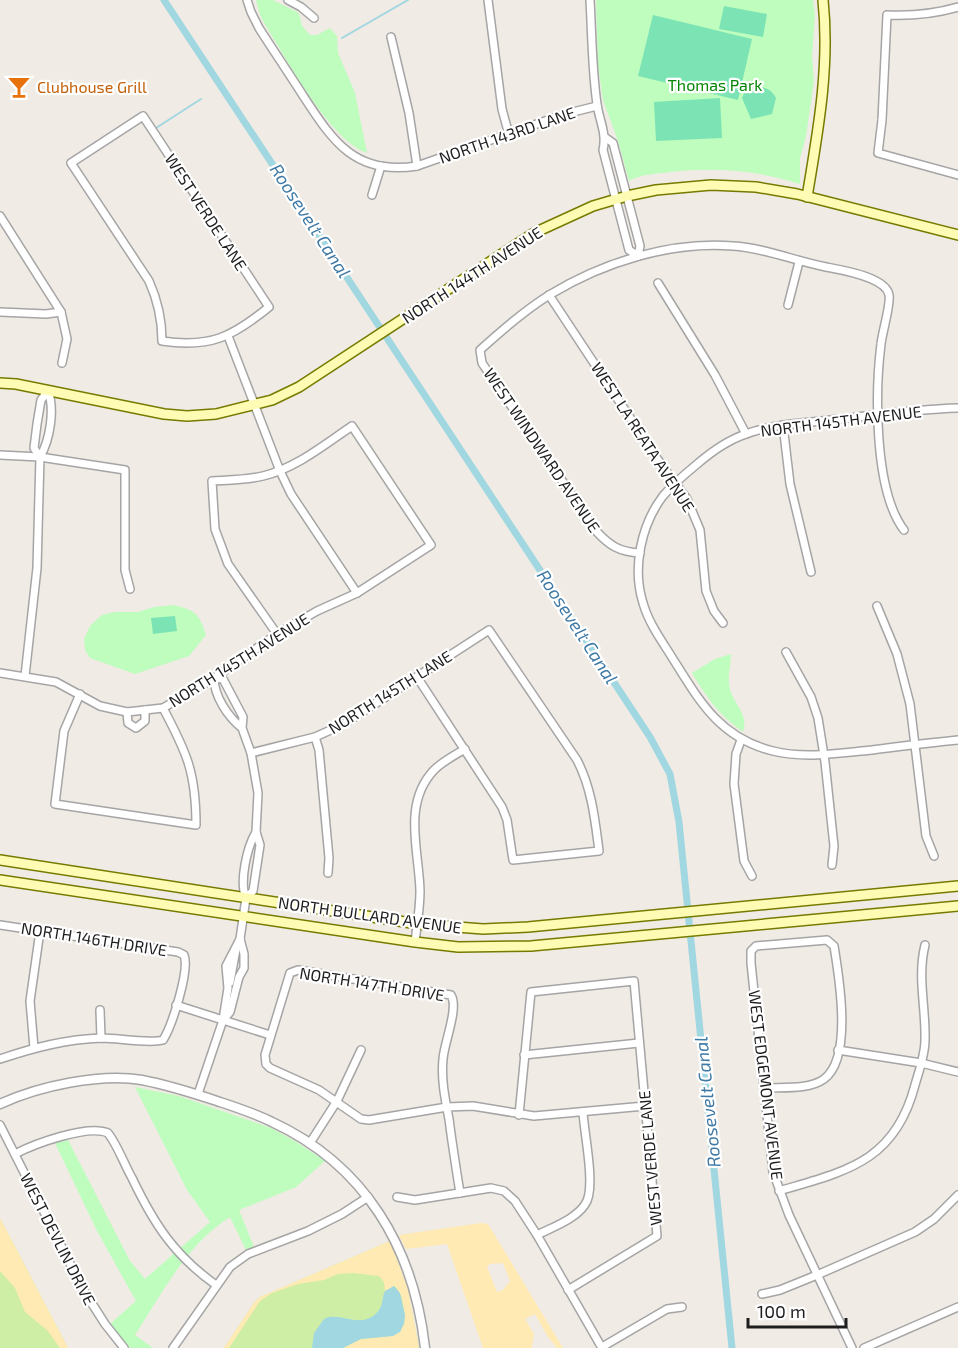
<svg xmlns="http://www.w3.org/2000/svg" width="958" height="1348" viewBox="0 0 958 1348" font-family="'Exo 2',sans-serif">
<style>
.grass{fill:#ceeea6}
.sand{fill:#ffeab3;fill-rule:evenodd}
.park{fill:#befdbe}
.pitch{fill:#7ce4b4}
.water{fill:#a1d7e1}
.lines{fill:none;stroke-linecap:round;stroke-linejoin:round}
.stream{stroke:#a1d7e1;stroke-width:2}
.canal{stroke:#a1d7e1;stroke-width:7}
.minor-casing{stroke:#a5a5a5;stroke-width:10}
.tertiary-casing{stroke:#a5a5a5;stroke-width:11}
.secondary-casing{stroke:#767b00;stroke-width:12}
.minor{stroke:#fff;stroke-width:7}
.tertiary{stroke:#fff;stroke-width:8}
.secondary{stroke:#fefcb4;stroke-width:9}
.labels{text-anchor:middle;stroke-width:4.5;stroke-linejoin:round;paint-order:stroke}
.park-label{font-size:16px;fill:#048505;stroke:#fff}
.food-label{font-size:16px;fill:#c56008;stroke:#fff;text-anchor:start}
.street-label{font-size:16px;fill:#1e1e1e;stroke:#fff}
.water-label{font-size:18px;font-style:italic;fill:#3f79a5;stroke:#fff}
</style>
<rect width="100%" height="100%" fill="#f0ebe4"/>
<g class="grass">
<polygon points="0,1218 68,1348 0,1348"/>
<polygon points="390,1241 408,1290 419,1348 224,1348 254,1303 260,1297"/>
</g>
<g class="sand">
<polygon points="0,1218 68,1348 60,1348 48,1331 25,1312 15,1288 0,1271"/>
<path d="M481,1223L488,1224L563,1348H557L548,1337L535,1314L525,1319L534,1334L532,1348H483L447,1244L406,1249L399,1235ZM503,1263L510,1281L503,1290L497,1292L487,1267L490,1264Z"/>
<polygon points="390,1241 408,1290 419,1348 343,1348 361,1339 393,1336 405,1320 402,1298 395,1286 385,1291 384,1282 379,1276 353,1273 338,1274 324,1280 298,1284 272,1293 260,1301 229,1348 224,1348 254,1303 260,1297"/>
</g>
<g class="park">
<path d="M256,0H273L299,13L302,26L310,35H317L330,28L337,36L338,53L355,93L367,153C330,140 288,61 267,28L260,15Z"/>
<path d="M596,0H813L815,15L812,56L814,81L806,136L800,158V184C757,170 715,167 670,172C655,174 641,174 629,181L618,141L603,100L598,65Z"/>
<path d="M173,605C195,610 199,613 206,635L189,656L135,674L90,658L85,650L84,639L90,626L102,615L115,612H138L154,607Z"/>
<path d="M731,654C731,663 728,673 729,683C730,702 750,713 743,732C720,716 706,697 692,673L715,659Z"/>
<path d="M135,1087L179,1096L271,1128L293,1140L325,1161L296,1187L239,1210L254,1247L246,1250L230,1217C187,1244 162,1293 135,1335L153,1348H130L110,1324L136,1301L97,1231L55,1143L68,1140L130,1261L145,1279L210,1222L187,1190Z"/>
</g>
<g class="pitch">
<polygon points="724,6 767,14 763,37 719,29"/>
<polygon points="653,15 752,39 738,100 638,76"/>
<path d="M753,86C763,87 771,88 776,98L772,114L751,119L742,98L746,89Z"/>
<polygon points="720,98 722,138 656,141 654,102"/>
<polygon points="175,616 177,631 153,634 151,618"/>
</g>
<path class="water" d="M394,1286L400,1293L405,1315L404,1324L400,1332L393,1336L361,1339L343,1348H312L314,1333L324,1319C339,1310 363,1332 379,1310C383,1305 382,1297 385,1291Z"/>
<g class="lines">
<g class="stream">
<polyline points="342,38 408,0"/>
<polyline points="156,128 201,99"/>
</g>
<polyline class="canal" points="164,0 650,737 670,774 679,822 732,1348"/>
<g class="minor-casing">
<g id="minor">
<path d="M247,0L251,12L259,28C273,50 288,72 302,94C332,140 354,176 417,166L565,114L597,106"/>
<polyline points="288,0 301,7 314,18"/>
<polyline points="488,0 502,109 509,135"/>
<path d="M590,0C592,35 592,70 597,104C599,120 607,133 603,150L629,250L638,256L640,246L613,143L606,138"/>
<path d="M958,7C934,14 912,16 887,15L882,120L878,153L958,175"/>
<polyline points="391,37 409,113 417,166"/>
<path d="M143,116L269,307C232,337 211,348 162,341C162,318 158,301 149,281L71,163Z"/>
<polyline points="372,195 381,166"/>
<polyline points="0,216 61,312 67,339 62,363"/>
<polyline points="658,283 715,375 746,434"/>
<polyline points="549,295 656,457 687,499 700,530 706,591 714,611 723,623"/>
<polyline points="788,305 799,262"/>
<polyline points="0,312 46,314 61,312"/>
<polyline points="228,336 280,471 291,494 357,593"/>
<path d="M958,408C916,409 874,415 831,420C804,423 773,424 746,434C728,440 711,452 696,465C685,474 673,484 663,496C641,525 632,568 643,603C649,624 662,641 673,659C700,702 720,738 773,751C805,759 840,753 872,750C901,746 929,743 958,740"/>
<polyline points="783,425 790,484 811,572"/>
<polyline points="0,455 40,457 125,470 125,570 130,589"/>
<polyline points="40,457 34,448 37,424 41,400 48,391"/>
<path d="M640,553C620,552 610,546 597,532L482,363L480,350C502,330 526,309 551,294C604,262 671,241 733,246C765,248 795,261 826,267C842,270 886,277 889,295C891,304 882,333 881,344C875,392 874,491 904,530"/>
<polyline points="877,606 897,654 910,704 926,836 934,856"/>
<polyline points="786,652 811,697 818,718 825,762 834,846 832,865"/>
<path d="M0,673L56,682L100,706L127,712L163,708L214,678L277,634L317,611L357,593L431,545L352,426C324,445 296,468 263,476C246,480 229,480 212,481L215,529L228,564L277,634"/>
<path d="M25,676L37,568L40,457C50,440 55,409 48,391"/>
<path d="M80,694L64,731L55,804L196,825C196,773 187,753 163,708"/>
<polyline points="127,712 128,723 136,728 145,721 145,710"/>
<path d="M242,728C228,717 214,696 214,678L223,679L243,717L242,728L251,753L258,793L256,832L260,845L253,891L246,898"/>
<polyline points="315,737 319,750 329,858 328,873"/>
<polyline points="741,740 736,754 734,784 744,861 752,876"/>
<path d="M251,753L315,737L344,724L489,630L577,760C592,789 595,820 599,851L513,860L507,820L502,807L417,677"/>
<path d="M246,898C239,882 247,847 256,832"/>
<path d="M0,925L178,952L184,955C190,970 172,1026 163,1040C149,1044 118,1038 102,1038C66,1039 33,1048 0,1059"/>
<path d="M415,942C417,925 420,908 420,891C419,850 402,804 434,770C443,761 455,755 465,749"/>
<polyline points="230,982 236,949"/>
<polyline points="176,1005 270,1035"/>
<polyline points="100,1010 101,1038"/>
<polyline points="223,1020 230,1012 239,977 244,968 244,954 240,939"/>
<polyline points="34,1048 30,1001 40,931"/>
<polyline points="838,1050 921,1063 958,1072"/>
<polyline points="524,1055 639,1043"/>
<path d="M765,1088C782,1087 809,1090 824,1079C853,1058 839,977 834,946L827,940L756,946L751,951V963L773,1172L789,1215L852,1348"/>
<polyline points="198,1094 223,1020 228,988 226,966 240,939 246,898"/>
<polyline points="519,1115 531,992 634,981 657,1236 568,1290"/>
<polyline points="0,1125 84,1291 105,1324 124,1348"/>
<polyline points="310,1143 337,1101 361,1050"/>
<path d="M15,1154C34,1144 88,1124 108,1133C118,1146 124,1164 132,1178C154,1224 174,1255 216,1285"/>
<path d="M779,1191C846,1171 895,1162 915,1085C919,1071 925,1055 925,1040C926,1007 917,978 925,945"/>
<path d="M460,1193C456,1168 452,1143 449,1119C445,1099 441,1079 443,1059C444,1043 459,1008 451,995L298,970L290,973L265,1055L266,1064L270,1068L319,1090L361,1119L369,1120L447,1107L473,1106L534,1116L645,1106"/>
<polyline points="397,1197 415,1200 491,1188 504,1191 515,1201 537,1235 602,1348"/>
<path d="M537,1235C553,1227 579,1218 587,1201C595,1182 584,1133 583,1112"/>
<polyline points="762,1294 780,1290 817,1275 915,1232 934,1219 958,1195"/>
<polyline points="602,1347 667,1309 682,1307"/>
<polyline points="173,1348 230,1267 248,1254 308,1231 342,1214 368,1197"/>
<polyline points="864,1348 958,1307"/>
</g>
</g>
<g class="tertiary-casing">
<path id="tertiary" d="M0,1104C39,1086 100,1073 142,1080C167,1085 193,1093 217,1101C235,1107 254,1113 272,1122C365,1165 414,1248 425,1348"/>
</g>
<g class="secondary-casing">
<g id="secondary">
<path d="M807,197C818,131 830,67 823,0"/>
<polyline points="0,383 16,384 164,414 187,416 216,414 272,400 299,387 534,233 593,206 627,196 656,190 711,185 756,187 797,194 958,235"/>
<polyline points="0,860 418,924 483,929 528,927 958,886"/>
<polyline points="0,880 415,942 458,947 531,946 958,906"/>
</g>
</g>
<use href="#minor" class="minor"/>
<use href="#tertiary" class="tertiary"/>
<use href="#secondary" class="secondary"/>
</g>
<defs>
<g id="bar-bare" transform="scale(1.8)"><path d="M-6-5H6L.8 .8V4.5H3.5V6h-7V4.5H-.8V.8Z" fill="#e8710a" stroke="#fff" stroke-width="2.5" paint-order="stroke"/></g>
</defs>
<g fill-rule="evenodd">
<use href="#bar-bare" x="19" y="87"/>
</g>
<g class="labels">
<g class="park-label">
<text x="715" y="91">Thomas Park</text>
</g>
<g class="food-label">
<text x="37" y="93">Clubhouse Grill</text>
</g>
<g class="street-label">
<text transform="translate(507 135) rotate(-19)" y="6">NORTH 143RD LANE</text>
<text transform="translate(206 212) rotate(57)" y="6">WEST VERDE LANE</text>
<text transform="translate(472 275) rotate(-33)" y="6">NORTH 144TH AVENUE</text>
<text transform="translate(841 421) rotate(-7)" y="6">NORTH 145TH AVENUE</text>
<text transform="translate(643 437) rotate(57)" y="6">WEST LA REATA AVENUE</text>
<text transform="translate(542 450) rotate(56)" y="6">WEST WINDWARD AVENUE</text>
<text transform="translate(239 660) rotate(-32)" y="6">NORTH 145TH AVENUE</text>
<text transform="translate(390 692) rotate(-32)" y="6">NORTH 145TH LANE</text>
<text transform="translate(370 915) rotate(8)" y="6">NORTH BULLARD AVENUE</text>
<text transform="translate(94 939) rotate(9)" y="6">NORTH 146TH DRIVE</text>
<text transform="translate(372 984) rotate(9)" y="6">NORTH 147TH DRIVE</text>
<text transform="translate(766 1085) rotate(83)" y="6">WEST EDGEMONT AVENUE</text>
<text transform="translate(650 1158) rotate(-95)" y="6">WEST VERDE LANE</text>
<text transform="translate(58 1239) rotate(63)" y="6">WEST DEVLIN DRIVE</text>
</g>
<g class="water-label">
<text transform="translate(310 221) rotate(57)" y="6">Roosevelt Canal</text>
<text transform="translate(577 627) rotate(57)" y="6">Roosevelt Canal</text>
<text transform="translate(708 1102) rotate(-96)" y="6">Roosevelt Canal</text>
</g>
</g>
<path d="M748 1318v9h98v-9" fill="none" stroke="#1e1e1e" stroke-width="3"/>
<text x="757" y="1318" font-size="18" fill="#1e1e1e" stroke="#ffffff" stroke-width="4.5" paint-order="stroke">100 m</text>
</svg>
